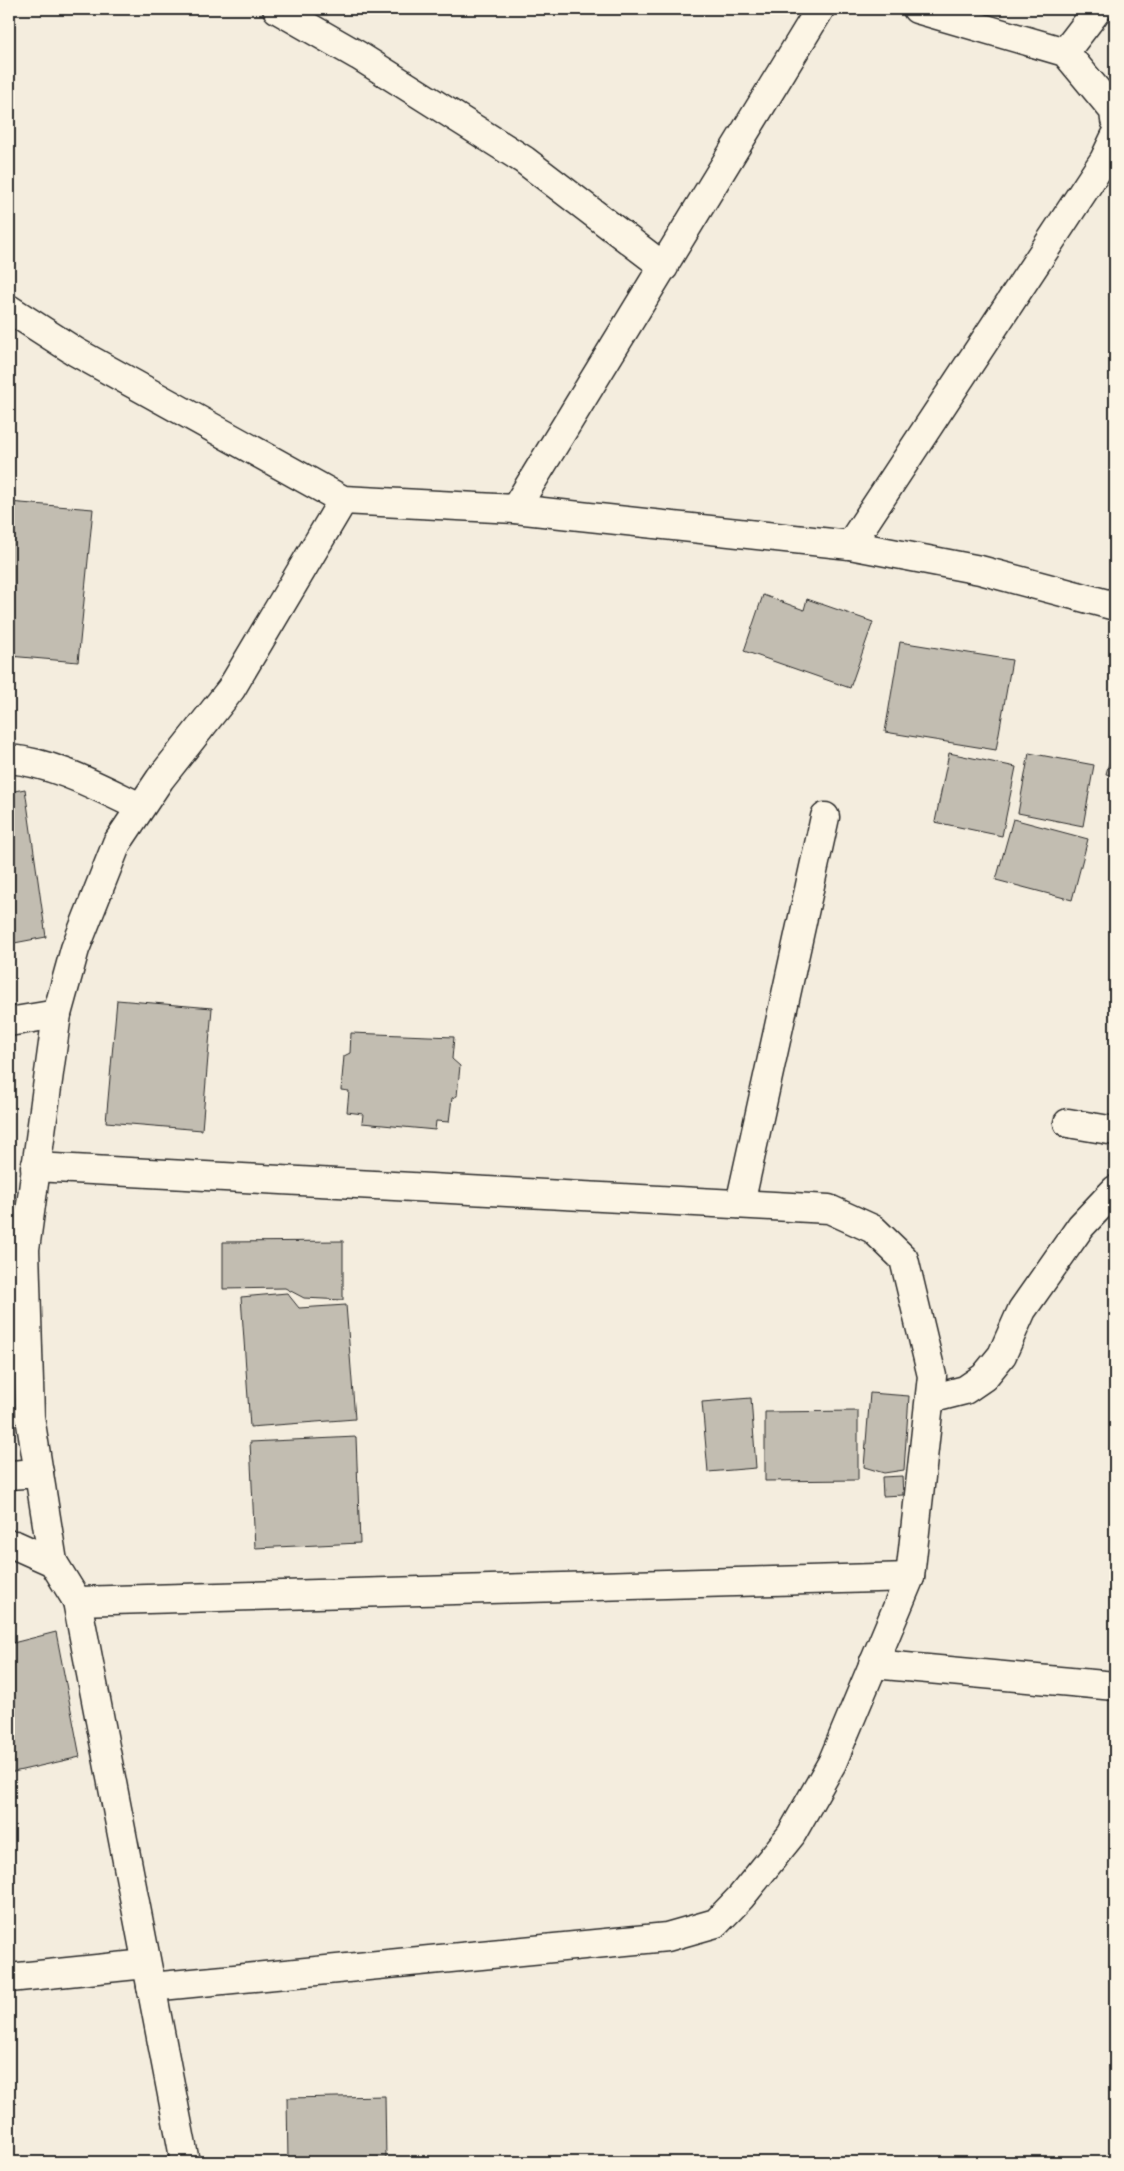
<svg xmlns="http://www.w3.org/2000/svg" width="1124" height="2171" viewBox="0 0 1124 2171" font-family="Delius,sans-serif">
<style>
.building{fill:#c2bdb1;stroke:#2b2b2b}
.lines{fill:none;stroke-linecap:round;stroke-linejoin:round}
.minor-casing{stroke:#2b2b2b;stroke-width:31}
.minor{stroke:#fcf5e5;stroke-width:28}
</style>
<rect width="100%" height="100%" fill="#f4edde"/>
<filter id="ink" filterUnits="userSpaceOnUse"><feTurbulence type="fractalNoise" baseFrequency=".02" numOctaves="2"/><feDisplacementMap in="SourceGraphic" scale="10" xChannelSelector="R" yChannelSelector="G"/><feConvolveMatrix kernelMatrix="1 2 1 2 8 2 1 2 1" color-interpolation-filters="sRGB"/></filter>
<g filter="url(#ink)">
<g class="building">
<polygon points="9,502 93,509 78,662 9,656"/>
<polygon points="763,595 804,610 807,599 873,622 850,688 744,651"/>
<polygon points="900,642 1012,660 996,750 885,732"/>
<polygon points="1115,741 1115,776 1106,774"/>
<polygon points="949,753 1016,767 1002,836 935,822"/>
<polygon points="1029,753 1094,765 1083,826 1018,813"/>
<polygon points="25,789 46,937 9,944 9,792"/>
<polygon points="1013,819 1088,839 1072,900 996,880"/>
<polygon points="117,1000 212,1008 202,1130 106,1122"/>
<polygon points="351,1033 454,1037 452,1059 460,1066 457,1096 452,1098 449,1122 436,1121 435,1130 362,1123 363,1114 347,1112 349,1091 341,1090 344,1056 350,1053"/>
<polygon points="343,1241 343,1300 304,1298 285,1288 223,1289 223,1242"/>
<polygon points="287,1293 299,1308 346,1305 355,1419 250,1427 241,1297"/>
<polygon points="870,1393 909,1396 904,1470 884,1473 864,1467"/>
<polygon points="751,1398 756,1468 708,1472 702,1402"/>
<polygon points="858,1411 858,1480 765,1481 765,1412"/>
<polygon points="356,1437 360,1543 255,1548 250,1442"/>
<polygon points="902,1476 903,1495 883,1496 882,1477"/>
<polygon points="56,1632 80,1757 9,1773 9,1644"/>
<polygon points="385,2096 386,2159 288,2161 287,2098"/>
</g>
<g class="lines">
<g class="minor-casing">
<g id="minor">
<polyline points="277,9 359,56 524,160 664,267"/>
<polyline points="917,9 1065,52 1114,111 1115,120"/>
<polyline points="1065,52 1098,9"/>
<polyline points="9,309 76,352 343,500 515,509 850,545 980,570 1115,606"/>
<polyline points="515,509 820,9"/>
<polyline points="850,545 1104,160 1115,137"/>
<path d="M9,759C55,763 98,787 140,807"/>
<polyline points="9,1022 57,1014"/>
<polyline points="1068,1123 1115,1131"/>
<polyline points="35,1167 829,1209 873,1229 904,1259 932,1376 910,1577 832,1763 791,1835 741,1897 716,1923 667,1937 151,1987"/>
<polyline points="740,1204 825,817"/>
<polyline points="930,1399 965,1390 984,1377 1002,1355 1022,1310 1081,1226 1115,1190"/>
<polyline points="9,1475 39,1473"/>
<polyline points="9,1545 15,1545 53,1562 77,1601 185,2162"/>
<polyline points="53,1562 30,1417 25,1249 57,1014 75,949 117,843 160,779 231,689 343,500"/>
<polyline points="77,1601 910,1577"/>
<polyline points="873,1664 1115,1686"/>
<polyline points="9,1978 146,1964"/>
</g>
</g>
<use href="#minor" class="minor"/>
</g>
</g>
<rect width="1124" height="2171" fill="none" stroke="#fcf5e5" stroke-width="30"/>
<rect x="15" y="15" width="1094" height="2141" fill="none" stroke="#2b2b2b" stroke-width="2" filter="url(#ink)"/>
</svg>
